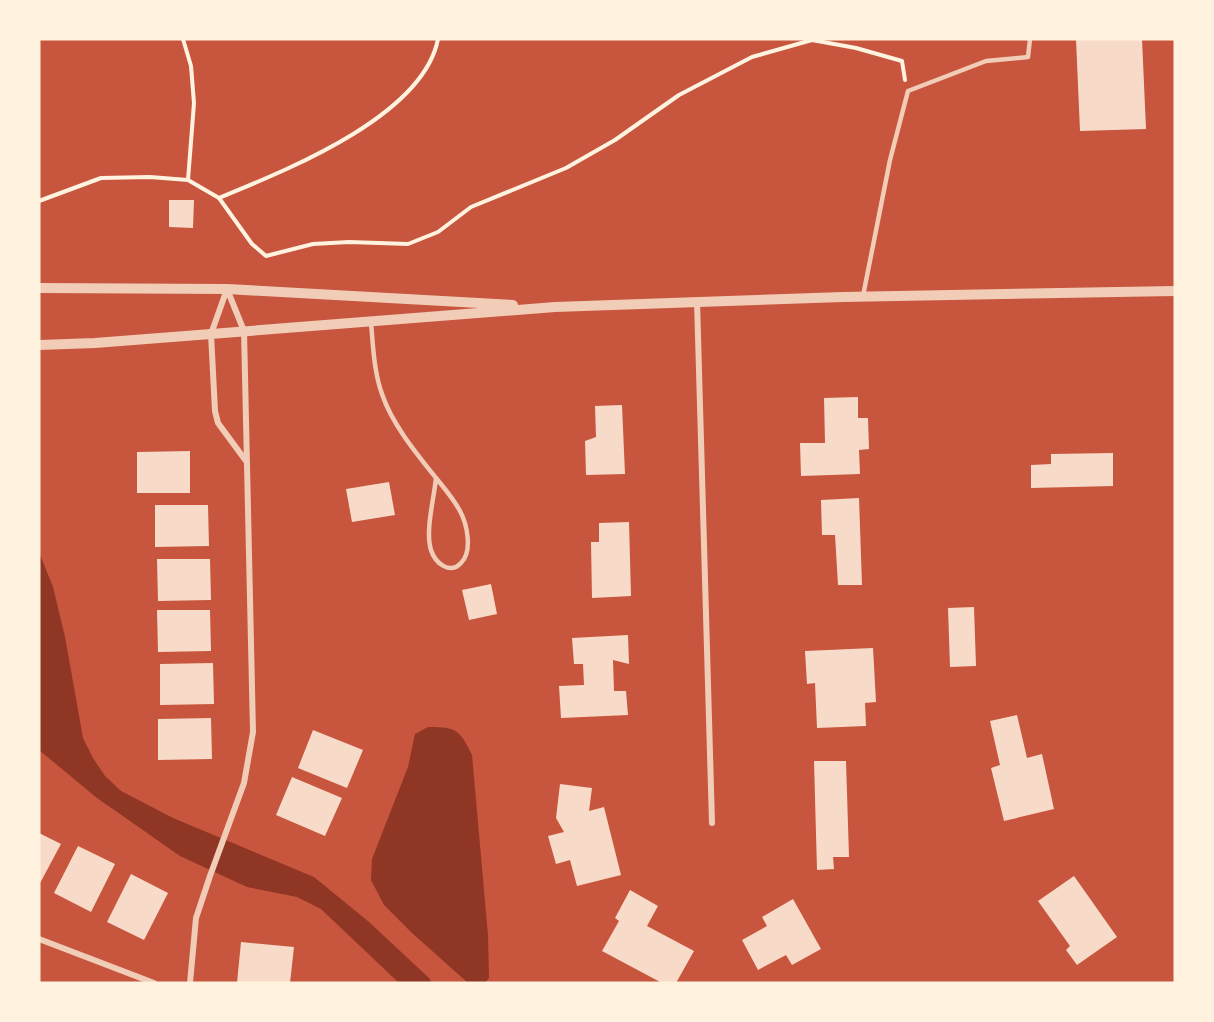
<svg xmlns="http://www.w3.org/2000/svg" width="1214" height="1022" viewBox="0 0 1214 1022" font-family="Overpass,sans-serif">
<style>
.water{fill:#8f3625}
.building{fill:#f7dbc8}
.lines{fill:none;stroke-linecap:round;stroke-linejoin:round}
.path{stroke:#fff3e0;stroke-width:4}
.service{stroke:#f1ccb7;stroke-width:4.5}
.minor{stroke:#f1ccb7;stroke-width:6}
.tertiary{stroke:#f1ccb7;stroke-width:10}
</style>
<rect width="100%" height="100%" fill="#c8553d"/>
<g class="water">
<polygon points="39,552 53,587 65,637 83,738 93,758 105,776 121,791 173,818 314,877 369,922 429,978 432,983 399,983 321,909 297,897 247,887 180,856 97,798 39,750"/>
<path d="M428,727C457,727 460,730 472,755L488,935L489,978L485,983H468L412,933L384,905L371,880L372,859L408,767L415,734Z"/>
</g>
<g class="building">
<polygon points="1076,39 1142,39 1146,129 1080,131"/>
<polygon points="169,200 194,200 193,228 169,227"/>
<polygon points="858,397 858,418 868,418 869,449 859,450 860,474 801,476 800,443 825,443 824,398"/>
<polygon points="622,405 625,474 586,475 585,441 596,437 595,406"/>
<polygon points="190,451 190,493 137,493 137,452"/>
<polygon points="1113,453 1113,486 1031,488 1031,465 1051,464 1051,454"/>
<polygon points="389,482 395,515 352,522 346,489"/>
<polygon points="859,498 862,585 838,585 835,535 822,535 821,500"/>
<polygon points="155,505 208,505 209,546 155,547"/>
<polygon points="629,522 631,596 592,598 591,542 599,542 599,523"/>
<polygon points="157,559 210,559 211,600 158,601"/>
<polygon points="491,584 497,614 469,620 462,590"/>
<polygon points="974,607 976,666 950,667 948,608"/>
<polygon points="157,610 210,610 211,651 158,652"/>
<polygon points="628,635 629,664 613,660 614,691 626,691 628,715 561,718 559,686 584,685 583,664 574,664 572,638"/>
<polygon points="873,648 876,702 865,703 866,726 817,728 815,683 807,684 805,651"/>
<polygon points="213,663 214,704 160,705 160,664"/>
<polygon points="1017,715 1027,758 1042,754 1054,809 1004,821 991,768 1000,765 990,721"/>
<polygon points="211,718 212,759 158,760 158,719"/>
<polygon points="313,730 363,750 347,788 298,768"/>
<polygon points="814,761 846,761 849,857 833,857 834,869 817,870"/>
<polygon points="292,777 342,798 325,836 276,815"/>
<polygon points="560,784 592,788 589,811 604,807 621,875 577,886 570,860 556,864 548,836 564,832 556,818"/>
<polygon points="39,833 61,844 39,885"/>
<polygon points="78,846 115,864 91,912 54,893"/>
<polygon points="131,874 168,893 144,940 107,922"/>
<polygon points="1074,876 1117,937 1077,965 1066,950 1070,946 1038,901"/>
<polygon points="630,890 658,906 647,926 694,951 676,983 662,983 602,951 619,921 615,918"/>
<polygon points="793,899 821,949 792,965 786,955 758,970 742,940 767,926 762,917"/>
<polygon points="241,942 294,947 290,983 237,983"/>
</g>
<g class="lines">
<g class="path">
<polyline points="183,39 191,66 194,103 188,180"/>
<path d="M219,198C284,171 423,117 438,39"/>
<polyline points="39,201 101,178 150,177 188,180 219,198 252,244 266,256 313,244 349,242 408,244 438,232 471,207 566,168 615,140 679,95 752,57 812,40 856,48 902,61 905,80"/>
</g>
<g class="service">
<polyline points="863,296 890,160 908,91 986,61 1028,57 1030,39"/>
<path d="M371,322C373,346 374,372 382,394C392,424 416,453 436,478C445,489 453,498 460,511C467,524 473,551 461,563C450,575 435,563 431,550C425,531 434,499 436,478"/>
</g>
<g class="minor">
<polyline points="227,289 211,334 215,411 218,423 246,461"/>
<polyline points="697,301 712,823"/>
<polyline points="39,939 154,983"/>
<polyline points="190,983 196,918 210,876 244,783 253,732 244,331 227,289"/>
</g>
<g class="tertiary">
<polyline points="39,288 227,289 513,305"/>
<polyline points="39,345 95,343 555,307 843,297 1175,291"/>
</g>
</g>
<rect width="1214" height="1022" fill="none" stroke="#fff3e0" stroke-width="81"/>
</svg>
